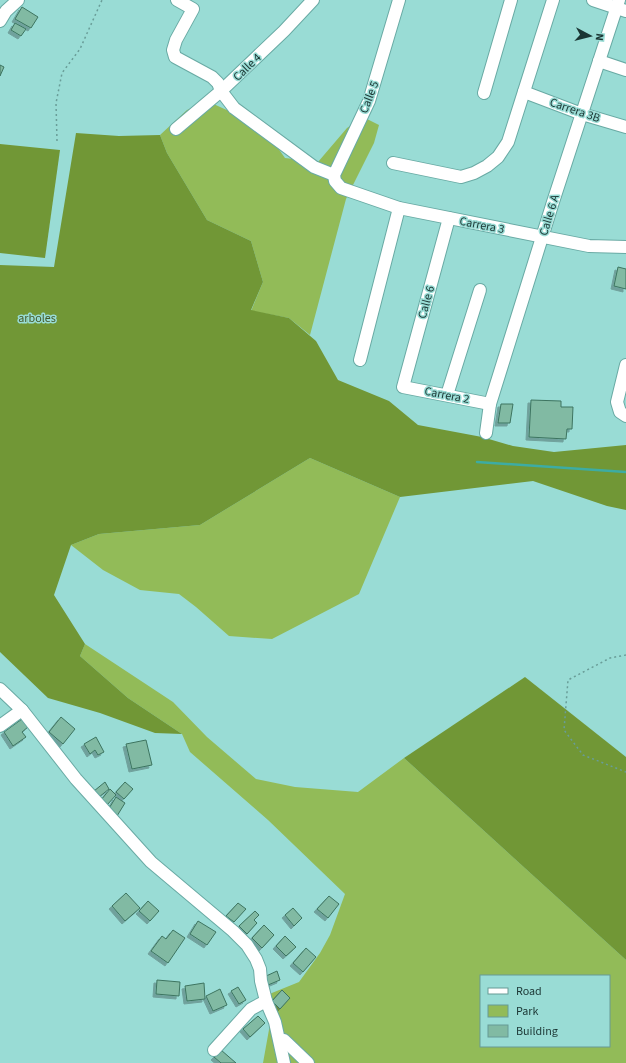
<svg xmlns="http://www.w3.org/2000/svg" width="626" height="1063" viewBox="0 0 626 1063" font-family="'Source Sans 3',sans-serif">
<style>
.green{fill:#92bb58;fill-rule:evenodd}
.forest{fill:#719736}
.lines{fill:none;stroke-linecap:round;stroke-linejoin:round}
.stream{stroke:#3daca3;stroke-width:2.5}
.building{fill:#81baa3;stroke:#3d7460;filter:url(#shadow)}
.minor-casing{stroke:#69aaa4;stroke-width:14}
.path{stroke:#699d98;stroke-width:1.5;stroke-dasharray:2 3;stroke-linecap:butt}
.minor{stroke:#fff;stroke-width:12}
.labels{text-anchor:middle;stroke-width:3;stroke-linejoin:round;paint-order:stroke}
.street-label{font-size:12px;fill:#1b3634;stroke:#99dcd5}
.park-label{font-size:12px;fill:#455927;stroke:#99dcd5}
</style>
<defs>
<filter id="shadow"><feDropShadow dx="-3" dy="3" stdDeviation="0" flood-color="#0004"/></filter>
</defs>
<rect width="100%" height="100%" fill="#99dcd5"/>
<g class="green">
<polygon points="207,101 231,112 268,134 285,158 318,162 347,128 363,117 379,125 374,143 346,199 310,335 289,318 251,311 263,282 251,241 207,220 167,153 160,135 187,110"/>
<polygon points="310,458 400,497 359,594 272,639 229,636 196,607 179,594 140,590 103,570 71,545 99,534 200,525"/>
<path d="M85,644L173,702L207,737L256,779L295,787L358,792L404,758L626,960V1063H263L270,1024L262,997L299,982L320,953L330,935L345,894L268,820L190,752L182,734L128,698L80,656ZM481,976H609V1046H481Z"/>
</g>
<g class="forest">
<polygon points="76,133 119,136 160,135 167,153 207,220 251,241 263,282 251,310 289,318 316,341 338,380 389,401 418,425 482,437 513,446 554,452 626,445 626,510 607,506 533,481 400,497 310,458 200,525 99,534 71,545 54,595 85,644 80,656 128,698 182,734 155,733 100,713 48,698 0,652 0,265 54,267"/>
<polygon points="0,144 60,150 45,258 0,253"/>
<polygon points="525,677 626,757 626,960 404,758"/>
</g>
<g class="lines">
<polyline class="stream" points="477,462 626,472"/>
</g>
<g class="building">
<polygon points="22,7 38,17 31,28 15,19"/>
<polygon points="15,23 26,29 21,36 11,30"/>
<polygon points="0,65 4,67 0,76"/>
<polygon points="618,267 626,269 626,289 614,286"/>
<polygon points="531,400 561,401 561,407 573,407 572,429 567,429 566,439 529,437"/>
<polygon points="501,404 513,404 510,423 498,423"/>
<polygon points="61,717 75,729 63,744 49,732"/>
<polygon points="22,719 28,727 22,732 26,737 13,746 4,732"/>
<polygon points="96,737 104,752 98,755 95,750 90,754 84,744"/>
<polygon points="146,740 152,765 132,769 126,744"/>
<polygon points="105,782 109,789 99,797 94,791"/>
<polygon points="125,782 133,789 124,799 116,792"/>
<polygon points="110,789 116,795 107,805 101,800"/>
<polygon points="116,797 125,803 117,816 108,810"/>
<polygon points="126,893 140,908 125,921 112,906"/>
<polygon points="329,896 339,904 328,918 317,909"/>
<polygon points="148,901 159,911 150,921 139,911"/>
<polygon points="238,903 246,909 234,922 226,916"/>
<polygon points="293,908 302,918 294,926 285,915"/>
<polygon points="255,911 259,915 254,920 257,923 247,934 239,926"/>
<polygon points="198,921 216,932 207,945 190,934"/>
<polygon points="264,925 274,935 262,948 252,938"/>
<polygon points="173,930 185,938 168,963 151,951 162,936 166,939"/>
<polygon points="285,936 296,947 286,956 276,946"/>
<polygon points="306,948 316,957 303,972 293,963"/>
<polygon points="277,971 280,980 268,985 264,977"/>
<polygon points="157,980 180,982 179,996 156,994"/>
<polygon points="204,983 205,999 187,1001 185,986"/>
<polygon points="238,987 246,1000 239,1004 231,991"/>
<polygon points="220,989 227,1005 213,1011 206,996"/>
<polygon points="282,990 290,998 280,1009 272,1001"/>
<polygon points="258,1016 265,1023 250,1037 243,1029"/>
<polygon points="221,1050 236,1063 221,1063 214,1057"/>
</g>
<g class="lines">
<g class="minor-casing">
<g id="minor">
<polyline points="177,0 193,9 176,40 173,50 175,57 212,77 218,83 221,91 234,108 314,167 334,175"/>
<polyline points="399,0 369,101 334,175 335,181 341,188 399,208 589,246 626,247"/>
<polyline points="593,0 626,11"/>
<polyline points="0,21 6,11 18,0"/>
<polyline points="599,61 626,70"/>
<polyline points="524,92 582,114 626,127"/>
<polyline points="484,93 511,0"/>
<polyline points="176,129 221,91 284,31 313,0"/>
<polyline points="393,163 461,177 474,173 487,166 498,157 508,142 553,0"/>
<polyline points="449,218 403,387 490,404"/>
<polyline points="360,360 399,208"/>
<polyline points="626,365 617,402 620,412 626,416"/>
<polyline points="447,395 480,290"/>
<polyline points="486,433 490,404 553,202 619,0"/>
<polyline points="0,689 22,710 76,779 151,862 233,931 247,945 256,959 260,969 261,981 266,1001 275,1022 284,1063"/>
<polyline points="0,726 22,710"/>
<polyline points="280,1041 284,1040 308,1063"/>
<polyline points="214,1050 251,1009 266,1001"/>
</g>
</g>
<g class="path">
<polyline points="57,141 56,103 62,73 80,49 102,0"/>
<polyline points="626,655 610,658 568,680 564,730 583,755 626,772"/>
</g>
<use href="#minor" class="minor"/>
</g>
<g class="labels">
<g class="street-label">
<text transform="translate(247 67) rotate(-44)" y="4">Calle 4</text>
<text transform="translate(369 97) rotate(-69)" y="4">Calle 5</text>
<text transform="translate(575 110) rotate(19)" y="4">Carrera 3B</text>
<text transform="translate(549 215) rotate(-73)" y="4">Calle 6 A</text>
<text transform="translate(482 225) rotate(11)" y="4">Carrera 3</text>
<text transform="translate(426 302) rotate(-75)" y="4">Calle 6</text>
<text transform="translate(447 395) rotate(11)" y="4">Carrera 2</text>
</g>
<g class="park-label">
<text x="37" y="322">arboles</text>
</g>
</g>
<rect x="480" y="975" width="130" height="72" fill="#99dcd5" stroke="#679a95"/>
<rect x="488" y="988" width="20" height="6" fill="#ffffff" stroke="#679a95"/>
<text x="516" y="995" font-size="12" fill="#1b3634">Road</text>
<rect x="488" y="1005" width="20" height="12" fill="#92bb58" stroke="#679a95"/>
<text x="516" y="1015" font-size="12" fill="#1b3634">Park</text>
<rect x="488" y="1025" width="20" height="12" fill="#81baa3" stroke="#679a95"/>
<text x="516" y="1035" font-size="12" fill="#1b3634">Building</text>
<g transform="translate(590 36) rotate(97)" stroke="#99dcd5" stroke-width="3" paint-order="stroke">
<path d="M0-3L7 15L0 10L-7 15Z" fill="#1b3634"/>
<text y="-6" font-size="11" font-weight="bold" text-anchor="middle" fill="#1b3634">N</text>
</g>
</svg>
